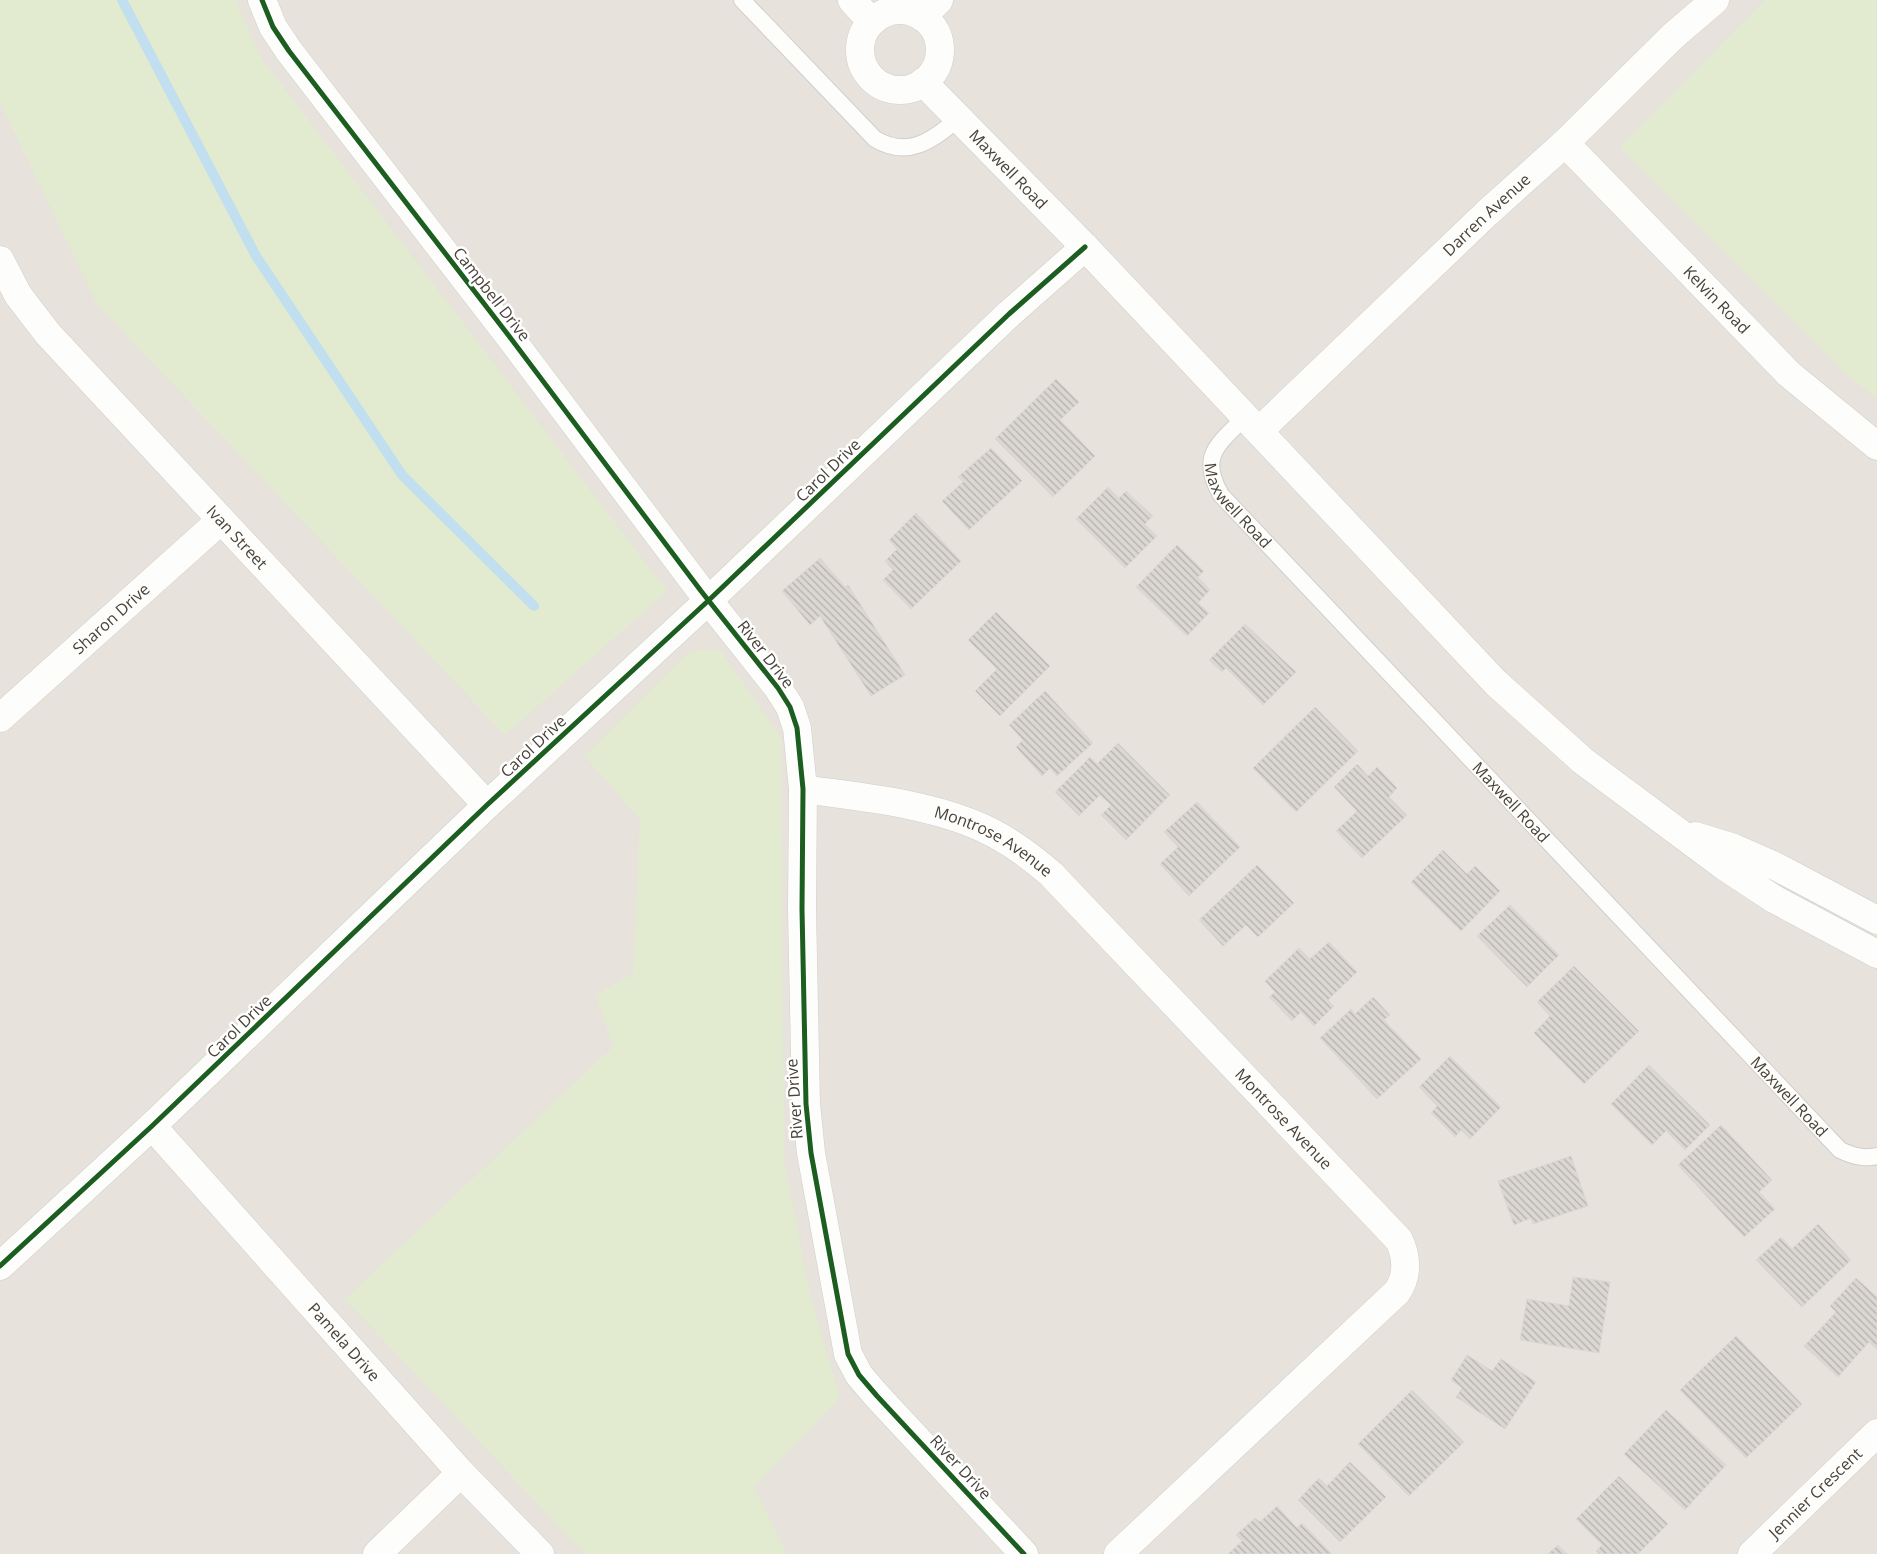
<svg xmlns="http://www.w3.org/2000/svg" width="1877" height="1554" viewBox="0 0 1877 1554" font-family="'Open Sans',sans-serif">
<style>
.residential{fill:#e7e2dc}
.green{fill:#e2ebcf}
.lines{fill:none;stroke-linecap:round;stroke-linejoin:round}
.stream{stroke:#c1dfee;stroke-width:10}
.building{fill:url(#building-back-hatch);stroke:#dbd7d3}
.service-casing{stroke:#d1cecb;stroke-width:18}
.minor-casing{stroke:#d1cecb;stroke-width:29}
.tertiary-casing{stroke:#d1cecb;stroke-width:29}
.service{stroke:#fdfdfc;stroke-width:16}
.minor{stroke:#fdfdfc;stroke-width:28}
.tertiary{stroke:#fdfdfc;stroke-width:28}
.cycleway-casing{stroke:#fff;stroke-width:8}
.cycleway{stroke:#1b5e20;stroke-width:5}
.labels{text-anchor:middle;stroke-width:5;stroke-linejoin:round;paint-order:stroke}
.street-label{font-size:16px;fill:#494239;stroke:#fff}
</style>
<defs>
<pattern id="building-back-hatch" width="6" height="6" patternUnits="userSpaceOnUse" patternTransform="scale(1.25)"><rect width="6" height="6" fill="#dbd8d4"/><path d="M-1 5l2 2M0 0l6 6M5-1l2 2" fill="none" stroke="#b4b1ad"/></pattern>
</defs>
<rect width="100%" height="100%" fill="#f3f0ed"/>
<rect class="residential" x="0" y="0" width="1877" height="1554"/>
<g class="green">
<polygon points="0,0 237,0 238,6 262,59 667,591 505,735 97,304 0,102"/>
<polygon points="1766,0 1877,0 1877,398 1846,374 1620,147"/>
<polygon points="703,649 721,651 781,738 784,1162 810,1295 840,1398 754,1487 787,1554 585,1554 345,1299 613,1047 596,995 633,974 640,820 585,756 688,653"/>
</g>
<g class="lines">
<polyline class="stream" points="122,0 256,256 402,475 534,606"/>
</g>
<g class="building">
<polygon points="1056,379 1079,402 1060,420 1095,456 1053,497 995,439"/>
<polygon points="991,448 1022,481 969,530 942,501 963,482 958,477"/>
<polygon points="1108,487 1119,498 1126,491 1153,516 1145,524 1157,536 1125,568 1076,519"/>
<polygon points="916,513 961,561 911,609 883,580 893,570 885,561 897,549 889,540"/>
<polygon points="1177,545 1204,571 1198,577 1210,590 1198,603 1209,613 1187,636 1136,587"/>
<polygon points="820,558 845,587 848,585 905,675 871,696 820,616 810,625 782,591"/>
<polygon points="996,612 1050,666 1000,716 975,691 997,669 968,640"/>
<polygon points="1245,624 1296,672 1263,705 1226,668 1222,672 1209,660"/>
<polygon points="1045,691 1093,743 1057,776 1050,768 1042,776 1016,747 1023,740 1009,725"/>
<polygon points="1315,707 1358,751 1296,812 1253,768"/>
<polygon points="1118,743 1170,795 1126,840 1101,815 1111,805 1100,795 1079,816 1055,792 1090,757 1097,764"/>
<polygon points="1357,764 1368,776 1377,767 1397,788 1389,797 1407,815 1362,858 1336,831 1357,811 1334,787"/>
<polygon points="1197,802 1240,847 1189,896 1160,864 1178,847 1164,832"/>
<polygon points="1443,850 1467,874 1475,866 1500,891 1461,931 1411,882"/>
<polygon points="1257,865 1294,903 1258,937 1246,925 1223,946 1199,920"/>
<polygon points="1510,905 1559,955 1527,987 1477,936"/>
<polygon points="1329,942 1357,972 1328,1000 1334,1006 1314,1026 1301,1012 1292,1021 1269,997 1275,992 1265,981 1299,948 1310,959"/>
<polygon points="1574,966 1639,1031 1584,1084 1534,1033 1550,1016 1537,1002"/>
<polygon points="1373,997 1390,1015 1384,1020 1421,1059 1377,1099 1320,1038 1351,1009 1355,1014"/>
<polygon points="1450,1056 1501,1107 1470,1139 1461,1130 1455,1137 1431,1113 1437,1106 1419,1087"/>
<polygon points="1649,1065 1710,1125 1685,1150 1666,1131 1652,1145 1611,1104"/>
<polygon points="1721,1125 1772,1180 1759,1192 1775,1209 1744,1237 1678,1165"/>
<polygon points="1571,1156 1588,1206 1533,1224 1531,1218 1514,1225 1498,1181"/>
<polygon points="1818,1224 1851,1260 1802,1307 1756,1260 1781,1237 1792,1249"/>
<polygon points="1573,1277 1610,1282 1599,1353 1520,1340 1527,1299 1569,1306"/>
<polygon points="1856,1278 1877,1297 1877,1350 1869,1342 1838,1377 1804,1346 1836,1312 1830,1306"/>
<polygon points="1736,1336 1802,1404 1746,1458 1680,1390"/>
<polygon points="1467,1355 1492,1371 1501,1359 1536,1382 1505,1429 1456,1397 1462,1388 1451,1380"/>
<polygon points="1412,1390 1464,1442 1409,1496 1358,1444"/>
<polygon points="1666,1410 1726,1465 1685,1510 1624,1454"/>
<polygon points="1350,1462 1386,1497 1340,1542 1298,1500 1319,1478 1327,1486"/>
<polygon points="1619,1476 1668,1524 1638,1554 1599,1554 1596,1551 1602,1545 1576,1519"/>
<polygon points="1277,1506 1297,1528 1302,1523 1332,1554 1228,1554 1242,1541 1236,1535 1255,1518 1260,1522"/>
<polygon points="1558,1545 1567,1554 1548,1554"/>
</g>
<g class="lines">
<g class="service-casing">
<g id="service">
<path d="M742,0L875,139C909,159 932,140 958,119"/>
<path id="s1" d="M1246,416C1219,444 1198,455 1221,495L1840,1150C1853,1156 1863,1159 1877,1156"/>
</g>
</g>
<g class="minor-casing">
<g id="minor">
<polyline points="262,0 273,27 289,51 509,336 701,591 778,688 790,707 797,728 803,789 802,909 806,1104 811,1153 848,1354 859,1375 877,1396 1024,1554"/>
<polyline points="922,17 939,0"/>
<path id="s2" d="M1565,143L1789,374L1877,446"/>
<path id="s3" d="M0,260L18,295L48,334L487,805"/>
<path id="s4" d="M1259,431L1487,213L1565,143L1673,36L1715,0"/>
<path id="s5" d="M0,718L221,520"/>
<path id="s6" d="M803,789C859,797 918,802 971,823C1000,834 1027,853 1051,874L1399,1240C1407,1257 1408,1276 1397,1292L1118,1554"/>
<path id="s7" d="M152,1126L461,1473L540,1554"/>
<polyline points="0,1266 152,1126 487,805 709,600 1009,314 1085,247"/>
<polyline points="377,1554 461,1473"/>
<path id="s8" d="M1752,1554L1877,1433"/>
</g>
</g>
<g class="tertiary-casing">
<g id="tertiary">
<polyline points="852,0 872,22"/>
<circle cx="900" cy="50" r="40"/>
<path id="s9" d="M923,82L1085,247L1496,683L1583,761L1724,866L1774,899L1877,954"/>
<polyline points="1695,836 1734,848 1777,867 1877,920"/>
</g>
</g>
<use href="#service" class="service"/>
<use href="#minor" class="minor"/>
<use href="#tertiary" class="tertiary"/>
<g class="cycleway-casing">
<g id="cycleway">
<polyline points="262,0 273,27 289,51 509,336 701,591 778,688 790,707 797,728 803,789 802,909 806,1104 811,1153 848,1354 859,1375 877,1396 1024,1554"/>
<polyline points="0,1266 152,1126 487,805 709,600 1009,314 1085,247"/>
</g>
</g>
<use href="#cycleway" class="cycleway"/>
</g>
<g class="labels">
<g class="street-label">
<text dy="6" stroke="none"><textPath href="#s9" startOffset="122">Maxwell Road</textPath></text>
<text dy="6" stroke="none"><textPath href="#s4" startOffset="314">Darren Avenue</textPath></text>
<text transform="translate(492 294) rotate(52)" y="6">Campbell Drive</text>
<text dy="6" stroke="none"><textPath href="#s2" startOffset="218">Kelvin Road</textPath></text>
<text transform="translate(828 470) rotate(-44)" y="6">Carol Drive</text>
<text dy="6" stroke="none"><textPath href="#s1" startOffset="111">Maxwell Road</textPath></text>
<text dy="6" stroke="none"><textPath href="#s3" startOffset="366">Ivan Street</textPath></text>
<text dy="6" stroke="none"><textPath href="#s5" startOffset="149">Sharon Drive</textPath></text>
<text transform="translate(766 654) rotate(52)" y="6">River Drive</text>
<text transform="translate(533 746) rotate(-43)" y="6">Carol Drive</text>
<text dy="6" stroke="none"><textPath href="#s1" startOffset="516">Maxwell Road</textPath></text>
<text dy="6" stroke="none"><textPath href="#s6" startOffset="200">Montrose Avenue</textPath></text>
<text transform="translate(239 1026) rotate(-44)" y="6">Carol Drive</text>
<text dy="6" stroke="none"><textPath href="#s1" startOffset="921">Maxwell Road</textPath></text>
<text transform="translate(794 1099) rotate(-94)" y="6">River Drive</text>
<text dy="6" stroke="none"><textPath href="#s6" startOffset="605">Montrose Avenue</textPath></text>
<text dy="6" stroke="none"><textPath href="#s7" startOffset="289">Pamela Drive</textPath></text>
<text transform="translate(961 1467) rotate(47)" y="6">River Drive</text>
<text dy="6" stroke="none"><textPath href="#s8" startOffset="88">Jennier Crescent</textPath></text>
</g>
</g>
</svg>
